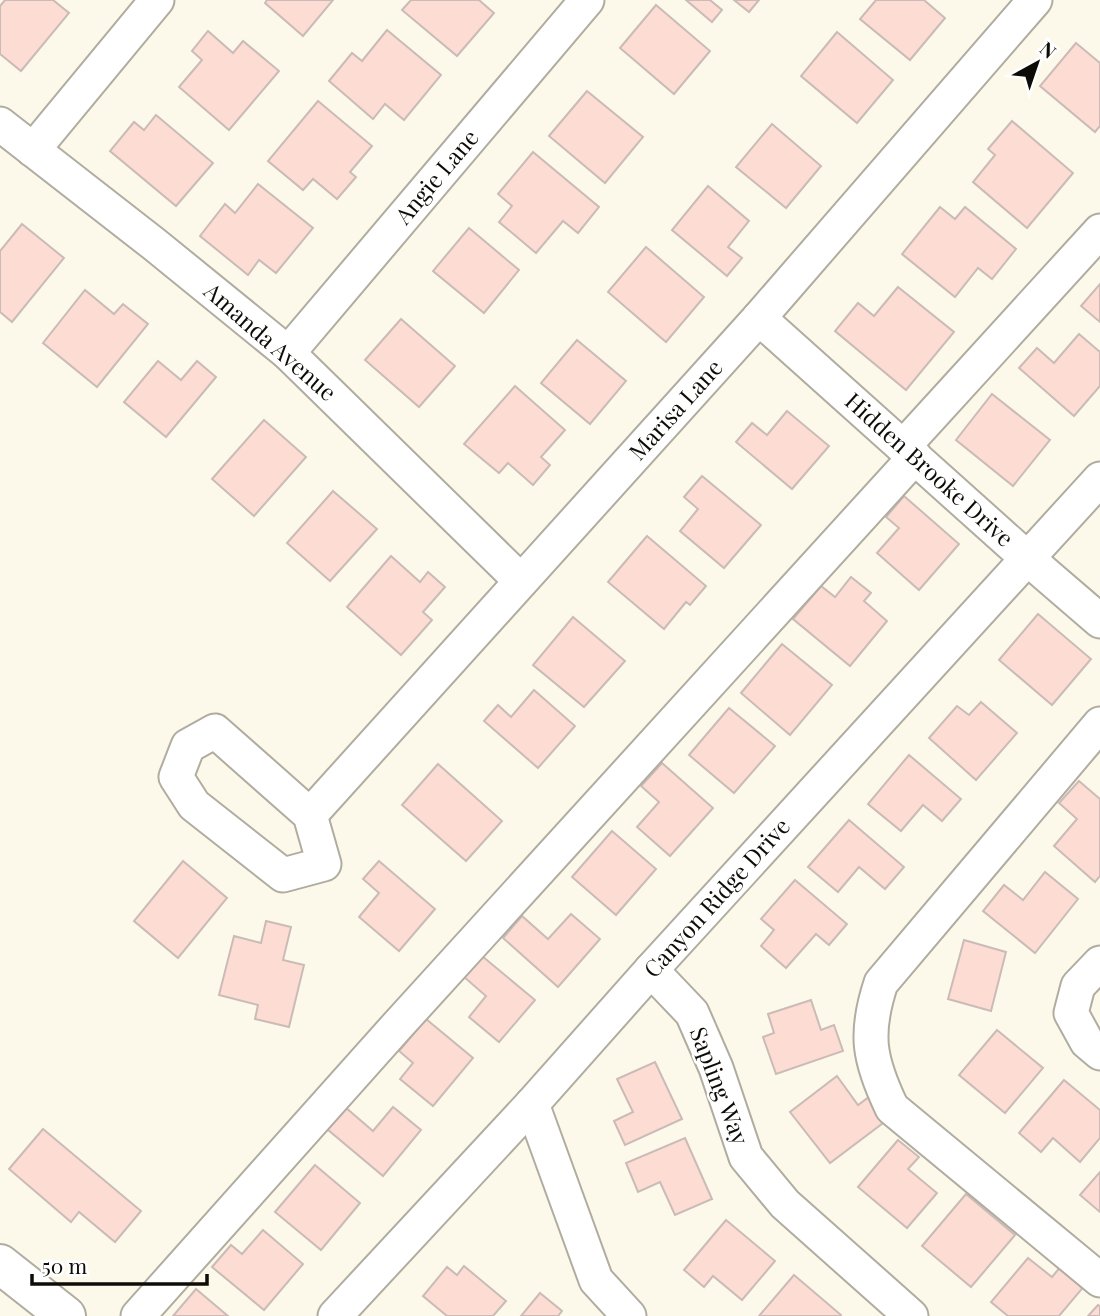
<svg xmlns="http://www.w3.org/2000/svg" width="1100" height="1316" viewBox="0 0 1100 1316" font-family="'Playfair Display',serif">
<style>
.building{fill:#fcdcd3;stroke:#cbbbb7;stroke-width:2}
.lines{fill:none;stroke-linecap:round;stroke-linejoin:round}
.minor-casing{stroke:#b0ada0;stroke-width:37}
.major-casing{stroke:#b0ada0;stroke-width:42}
.minor{stroke:#fff;stroke-width:33}
.major{stroke:#fff;stroke-width:38}
.labels{text-anchor:middle;stroke-width:5;stroke-linejoin:round;paint-order:stroke}
.street-label{font-size:23px;fill:#0d0c07;stroke:#fff}
</style>
<rect width="100%" height="100%" fill="#fcf9eb"/>
<g class="building">
<polygon points="5,0 53,0 69,13 21,71 0,54 0,6"/>
<polygon points="267,0 333,0 303,36 265,3"/>
<polygon points="411,0 479,0 494,13 457,56 402,10"/>
<polygon points="686,0 710,0 722,10 712,22"/>
<polygon points="734,0 759,0 749,12"/>
<polygon points="876,0 924,0 945,18 910,60 860,19"/>
<polygon points="656,5 710,51 674,94 620,48"/>
<polygon points="387,30 441,75 404,120 385,104 373,119 329,81 352,53 362,61"/>
<polygon points="208,31 233,53 243,41 279,71 229,130 179,87 202,60 192,51"/>
<polygon points="837,32 893,80 857,123 801,76"/>
<polygon points="1076,43 1100,63 1100,126 1095,132 1040,86"/>
<polygon points="587,91 643,137 605,183 549,136"/>
<polygon points="318,101 372,146 350,172 356,177 337,199 313,179 303,190 268,161"/>
<polygon points="156,115 213,163 176,206 110,151 134,122 144,130"/>
<polygon points="1012,121 1073,173 1027,228 973,182 995,155 988,149"/>
<polygon points="772,124 821,166 786,208 736,167"/>
<polygon points="533,152 599,207 578,233 563,221 536,253 499,222 512,206 498,194"/>
<polygon points="258,184 313,228 276,273 259,260 248,275 200,236 225,204 235,213"/>
<polygon points="708,186 749,221 728,247 742,258 727,276 672,230"/>
<polygon points="940,207 955,219 965,207 1016,249 992,279 978,268 955,297 902,254"/>
<polygon points="22,224 64,258 12,322 0,312 0,251"/>
<polygon points="469,228 519,270 484,313 433,271"/>
<polygon points="646,247 704,297 666,342 608,292"/>
<polygon points="1100,284 1100,322 1081,306"/>
<polygon points="898,287 954,332 906,390 835,331 858,303 874,316"/>
<polygon points="85,290 114,314 123,304 148,324 97,387 43,343"/>
<polygon points="401,319 455,366 419,407 365,360"/>
<polygon points="1079,334 1100,352 1100,386 1074,416 1019,368 1037,348 1054,363"/>
<polygon points="577,340 626,381 590,424 541,383"/>
<polygon points="158,361 181,380 197,361 216,377 166,437 124,402"/>
<polygon points="515,386 565,430 541,457 550,465 533,485 508,463 499,473 464,444"/>
<polygon points="992,394 1050,440 1013,486 956,440"/>
<polygon points="787,411 829,446 792,489 736,442 752,423 767,435"/>
<polygon points="264,420 306,457 254,516 212,479"/>
<polygon points="702,476 761,525 724,568 680,531 698,509 684,497"/>
<polygon points="333,491 377,529 330,581 287,543"/>
<polygon points="904,496 959,544 919,590 877,553 899,528 886,517"/>
<polygon points="647,536 706,586 690,605 686,602 664,629 608,582"/>
<polygon points="391,556 420,582 428,572 445,587 423,612 432,620 401,655 347,607"/>
<polygon points="851,577 871,593 864,601 887,621 850,666 793,619 821,586 835,597"/>
<polygon points="1038,614 1091,659 1052,705 999,660"/>
<polygon points="573,617 625,661 584,707 533,665"/>
<polygon points="782,644 832,685 790,735 741,693"/>
<polygon points="534,690 575,726 538,768 484,721 498,705 511,717"/>
<polygon points="981,702 1017,733 976,780 929,738 957,706 969,715"/>
<polygon points="729,708 775,746 734,793 689,755"/>
<polygon points="909,755 961,799 942,821 923,805 901,831 868,804"/>
<polygon points="662,763 713,808 670,856 637,827 659,802 641,786"/>
<polygon points="438,764 502,821 466,861 402,805"/>
<polygon points="1079,781 1100,799 1100,876 1095,882 1054,846 1077,819 1059,803"/>
<polygon points="849,820 904,867 885,889 859,867 838,892 808,867"/>
<polygon points="612,831 656,869 616,915 572,877"/>
<polygon points="183,861 227,898 178,958 134,921"/>
<polygon points="379,861 435,909 399,951 359,917 379,893 363,879"/>
<polygon points="1045,872 1078,899 1035,953 983,911 1004,885 1023,900"/>
<polygon points="795,880 847,924 829,945 816,934 786,968 761,946 774,930 761,919"/>
<polygon points="571,914 600,939 558,987 503,938 522,916 548,939"/>
<polygon points="266,921 291,927 283,960 304,965 289,1027 255,1019 258,1005 219,995 234,936 261,943"/>
<polygon points="964,940 1006,952 991,1011 948,999"/>
<polygon points="482,956 535,1000 499,1042 469,1017 486,996 464,977"/>
<polygon points="811,1000 821,1030 834,1025 843,1051 776,1074 763,1037 774,1033 768,1014"/>
<polygon points="426,1019 473,1058 433,1106 400,1079 413,1063 399,1051"/>
<polygon points="997,1030 1043,1068 1005,1113 959,1075"/>
<polygon points="655,1062 682,1119 625,1145 614,1121 633,1112 617,1079"/>
<polygon points="837,1076 858,1105 873,1094 891,1117 830,1163 790,1112"/>
<polygon points="1064,1080 1100,1110 1100,1138 1080,1162 1053,1138 1041,1152 1019,1133"/>
<polygon points="345,1107 373,1131 393,1107 421,1130 383,1176 327,1129"/>
<polygon points="43,1129 141,1211 115,1242 79,1212 71,1222 9,1169"/>
<polygon points="685,1138 712,1199 675,1215 660,1182 638,1192 626,1163"/>
<polygon points="898,1140 919,1157 908,1169 937,1193 907,1228 858,1187"/>
<polygon points="315,1165 360,1203 321,1250 275,1212"/>
<polygon points="1100,1172 1100,1212 1080,1195"/>
<polygon points="966,1194 1015,1235 971,1287 922,1246"/>
<polygon points="726,1220 775,1261 742,1300 713,1276 704,1287 684,1270"/>
<polygon points="263,1230 303,1264 264,1310 212,1267 231,1245 242,1254"/>
<polygon points="1028,1258 1052,1277 1062,1265 1086,1284 1059,1316 1008,1316 991,1302"/>
<polygon points="464,1266 506,1301 493,1316 447,1316 423,1296 447,1267 457,1275"/>
<polygon points="794,1275 841,1315 840,1316 759,1316"/>
<polygon points="196,1289 228,1316 173,1316"/>
<polygon points="540,1293 562,1311 558,1316 521,1316"/>
<polygon points="1098,1305 1100,1306 1100,1316 1088,1316"/>
</g>
<g class="lines">
<g class="minor-casing">
<g id="minor">
<polyline points="0,124 154,244 288,353 521,581"/>
<polyline points="33,150 157,0"/>
<polyline points="759,318 1028,559 1100,621"/>
<polyline points="288,353 587,0"/>
<polyline points="903,447 1100,231"/>
<path d="M1100,724L881,983C864,1034 869,1060 892,1108L1100,1280"/>
<polygon points="215,731 310,815 324,864 283,875 194,805 176,777 188,746"/>
<polyline points="310,815 759,318 1035,0"/>
<polyline points="1100,963 1078,986 1071,1013 1087,1042 1100,1053"/>
<polyline points="651,970 692,1013 716,1068 746,1157 785,1204 911,1316"/>
<polyline points="532,1104 596,1280 629,1316"/>
<polyline points="138,1316 397,1026 915,457"/>
<polyline points="335,1316 532,1104 651,970 1100,479"/>
</g>
</g>
<g class="major-casing">
<polyline id="major" points="0,1264 66,1316"/>
</g>
<use href="#minor" class="minor"/>
<use href="#major" class="major"/>
</g>
<g class="labels">
<g class="street-label">
<text transform="translate(437 177) rotate(-50)" y="8">Angie Lane</text>
<text transform="translate(270 342) rotate(41)" y="8">Amanda Avenue</text>
<text transform="translate(676 410) rotate(-48)" y="8">Marisa Lane</text>
<text transform="translate(929 470) rotate(42)" y="8">Hidden Brooke Drive</text>
<text transform="translate(717 898) rotate(-48)" y="8">Canyon Ridge Drive</text>
<text transform="translate(719 1086) rotate(69)" y="8">Sapling Way</text>
</g>
</g>
<g transform="translate(1037 63) rotate(40)" stroke="#ffffff" stroke-width="5" paint-order="stroke">
<path d="M0-5L12 26L0 18L-12 26Z" fill="#0d0c07"/>
<text y="-10" font-size="19" font-weight="bold" text-anchor="middle" fill="#0d0c07">N</text>
</g>
<path d="M32 1274v10h175v-10" fill="none" stroke="#0d0c07" stroke-width="3.5"/>
<text x="42" y="1274" font-size="21" fill="#0d0c07" stroke="#ffffff" stroke-width="5" paint-order="stroke">50 m</text>
</svg>
